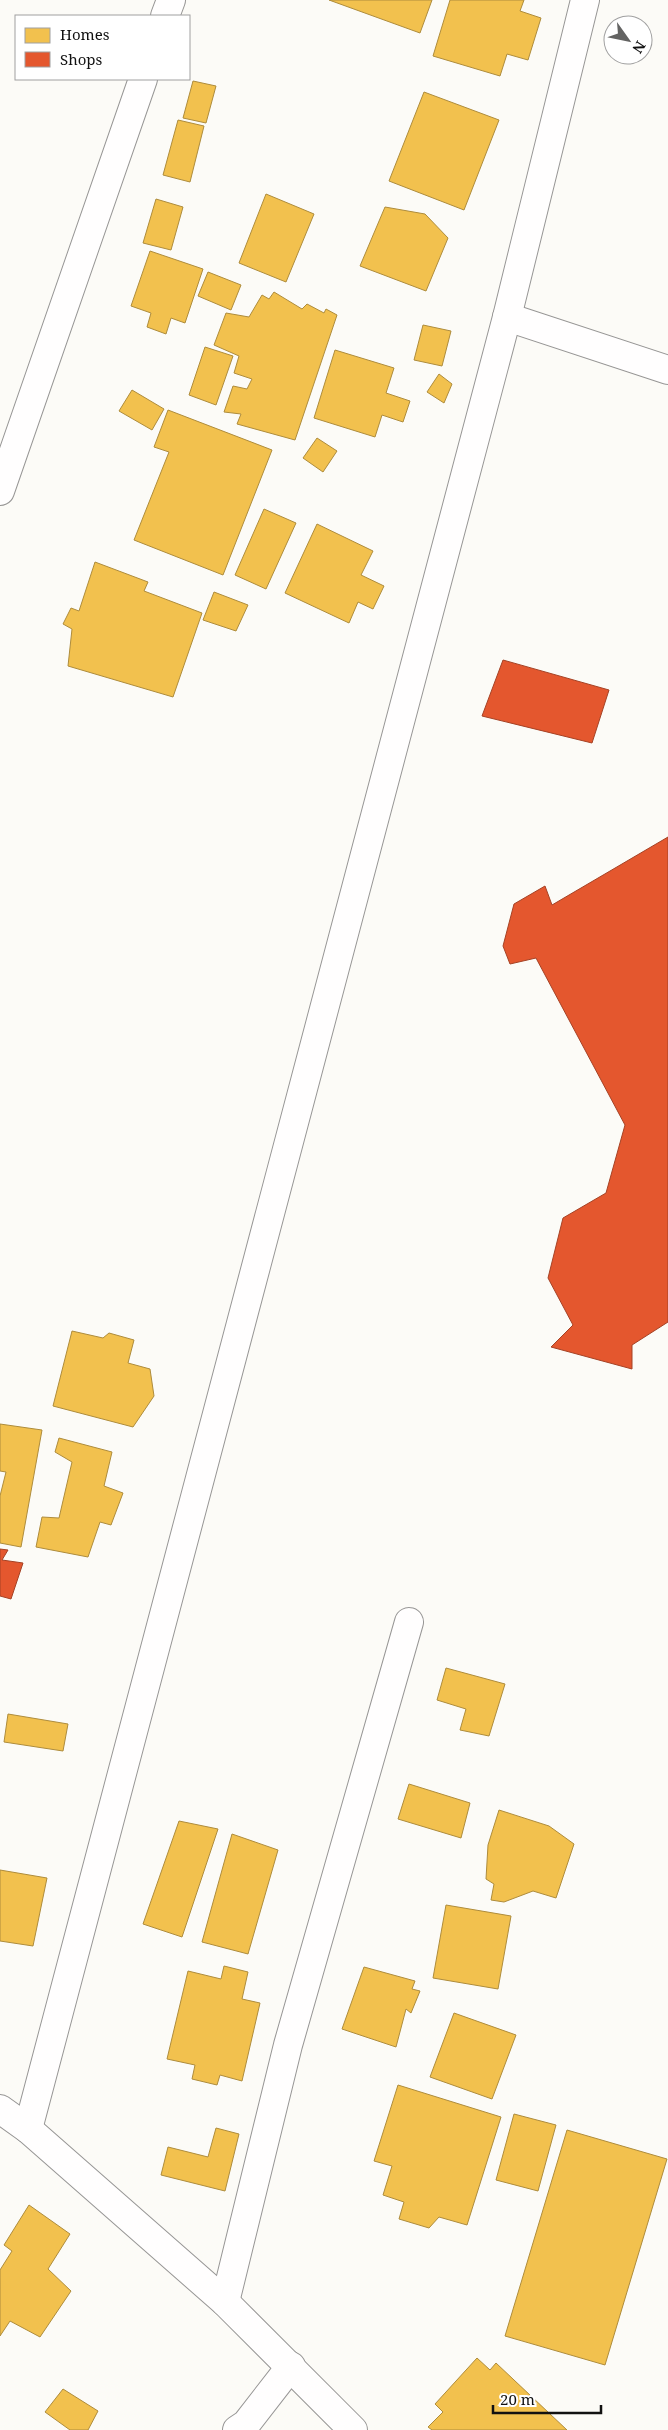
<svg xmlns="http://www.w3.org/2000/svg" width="668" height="2430" viewBox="0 0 668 2430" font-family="'Noto Serif',serif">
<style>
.homes{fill:#f2c14e;stroke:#ae8c3c}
.shops{fill:#e4572e;stroke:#a54225}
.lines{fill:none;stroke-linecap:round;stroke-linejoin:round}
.street-casing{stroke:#979695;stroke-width:30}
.street{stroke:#fffefe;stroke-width:28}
</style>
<rect width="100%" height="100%" fill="#fcfbf7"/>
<g class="homes">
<polygon points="329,0 432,0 420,33"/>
<polygon points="450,0 524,0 520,11 541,18 528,60 507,54 500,76 433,56"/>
<polygon points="193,81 216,86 206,123 183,118"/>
<polygon points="424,92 499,120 464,210 389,181"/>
<polygon points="178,120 204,126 190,182 163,175"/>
<polygon points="266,194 314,214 286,282 239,263"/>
<polygon points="156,199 183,207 171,250 143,243"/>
<polygon points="385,207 425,214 448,238 426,291 360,266"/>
<polygon points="150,251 203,269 185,323 171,318 166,334 147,327 151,313 131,306"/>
<polygon points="208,272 241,285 231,310 198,296"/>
<polygon points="274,292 302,309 307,304 324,313 326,309 337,315 295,440 237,424 241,414 224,412 233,386 247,389 252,379 234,373 239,356 214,345 226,313 249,317 262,295 269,299"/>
<polygon points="423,325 451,331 442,366 414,360"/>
<polygon points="205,347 233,356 216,405 189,395"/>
<polygon points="335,350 394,368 386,393 410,401 403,422 382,415 375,437 314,418"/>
<polygon points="439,374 452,384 444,403 427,392"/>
<polygon points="132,390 164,409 152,430 119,411"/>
<polygon points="168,410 272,450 223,575 134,540 169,452 154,447"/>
<polygon points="317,438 337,451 323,472 303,458"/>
<polygon points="264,509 296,523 266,589 235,575"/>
<polygon points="317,524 373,551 361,575 384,586 373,609 358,602 349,623 285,593"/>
<polygon points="95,562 148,582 144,591 202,613 173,697 68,666 72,629 63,624 71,608 79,611"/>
<polygon points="214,592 248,605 236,631 203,620"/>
<polygon points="72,1331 103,1338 109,1333 134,1340 128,1363 150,1369 154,1396 133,1427 53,1406"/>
<polygon points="0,1424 42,1430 21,1547 0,1543 0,1496 6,1472 0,1471"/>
<polygon points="59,1438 112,1452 104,1486 123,1493 111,1525 100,1522 88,1557 36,1547 42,1517 59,1518 72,1462 55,1452"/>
<polygon points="446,1668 505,1684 489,1736 460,1730 466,1709 437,1700"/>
<polygon points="8,1714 68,1724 63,1751 4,1742"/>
<polygon points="409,1784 470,1803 461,1838 398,1819"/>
<polygon points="499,1810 549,1826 574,1844 556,1898 533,1891 504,1902 491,1900 494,1884 486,1879 488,1845"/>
<polygon points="179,1821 218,1829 182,1937 143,1924"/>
<polygon points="232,1834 278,1850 248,1954 202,1942"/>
<polygon points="0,1870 47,1878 33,1946 0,1941"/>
<polygon points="446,1905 511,1916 498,1989 433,1978"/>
<polygon points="224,1966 248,1972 242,1999 260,2003 242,2081 220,2075 217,2085 192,2079 195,2065 167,2059 188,1971 221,1979"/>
<polygon points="364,1967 415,1981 412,1989 420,1991 411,2013 406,2009 396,2047 342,2029"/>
<polygon points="454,2013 516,2035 492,2099 430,2077"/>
<polygon points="398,2085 501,2117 467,2225 439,2217 429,2228 399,2219 404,2202 383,2195 392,2166 374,2161"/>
<polygon points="514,2114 556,2125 538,2191 496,2180"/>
<polygon points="216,2128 239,2134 225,2191 161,2175 168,2147 208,2157"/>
<polygon points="567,2130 667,2159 605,2365 505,2336"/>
<polygon points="29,2205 70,2234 48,2269 71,2291 40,2337 10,2321 0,2336 0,2270 12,2251 4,2245"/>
<polygon points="477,2358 490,2370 496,2363 567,2430 432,2430 428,2427 443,2412 435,2404"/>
<polygon points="63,2389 98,2411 88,2430 70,2430 45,2412"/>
</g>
<g class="shops">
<polygon points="503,660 609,690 592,743 482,716"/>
<polygon points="668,837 668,1322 632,1345 632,1369 551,1347 573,1325 548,1278 563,1218 606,1193 625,1125 536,958 510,964 503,946 514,904 545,886 552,905"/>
<polygon points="0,1549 8,1550 2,1560 23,1563 11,1599 0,1596"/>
</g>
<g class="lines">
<g class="street-casing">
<g id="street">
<polyline points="165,16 171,0"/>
<polyline points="507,317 668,370"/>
<polyline points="0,491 143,79"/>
<polyline points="0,2109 28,2129 225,2302 353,2430"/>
<polyline points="28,2129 507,317 585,0"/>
<polyline points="225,2302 288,2045 409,1622"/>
<polyline points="237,2430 246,2424 291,2366"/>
</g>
</g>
<use href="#street" class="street"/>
</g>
<rect x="15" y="15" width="175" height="65" fill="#ffffff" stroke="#a0a0a0"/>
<rect x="25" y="28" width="25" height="15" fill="#f2c14e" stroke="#a0a0a0"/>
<text x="60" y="40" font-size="15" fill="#111111">Homes</text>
<rect x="25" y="52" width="25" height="15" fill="#e4572e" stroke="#a0a0a0"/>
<text x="60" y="65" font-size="15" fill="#111111">Shops</text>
<g transform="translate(628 40) rotate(123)"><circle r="24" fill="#ffffff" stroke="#a0a0a0"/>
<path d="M0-4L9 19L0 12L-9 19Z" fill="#636362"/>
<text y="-8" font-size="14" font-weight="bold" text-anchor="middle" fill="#111111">N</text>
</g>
<path d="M493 2405v8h108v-8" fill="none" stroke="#111111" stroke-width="2.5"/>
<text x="500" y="2405" font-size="15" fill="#111111" stroke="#ffffff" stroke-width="4" paint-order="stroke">20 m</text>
</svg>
